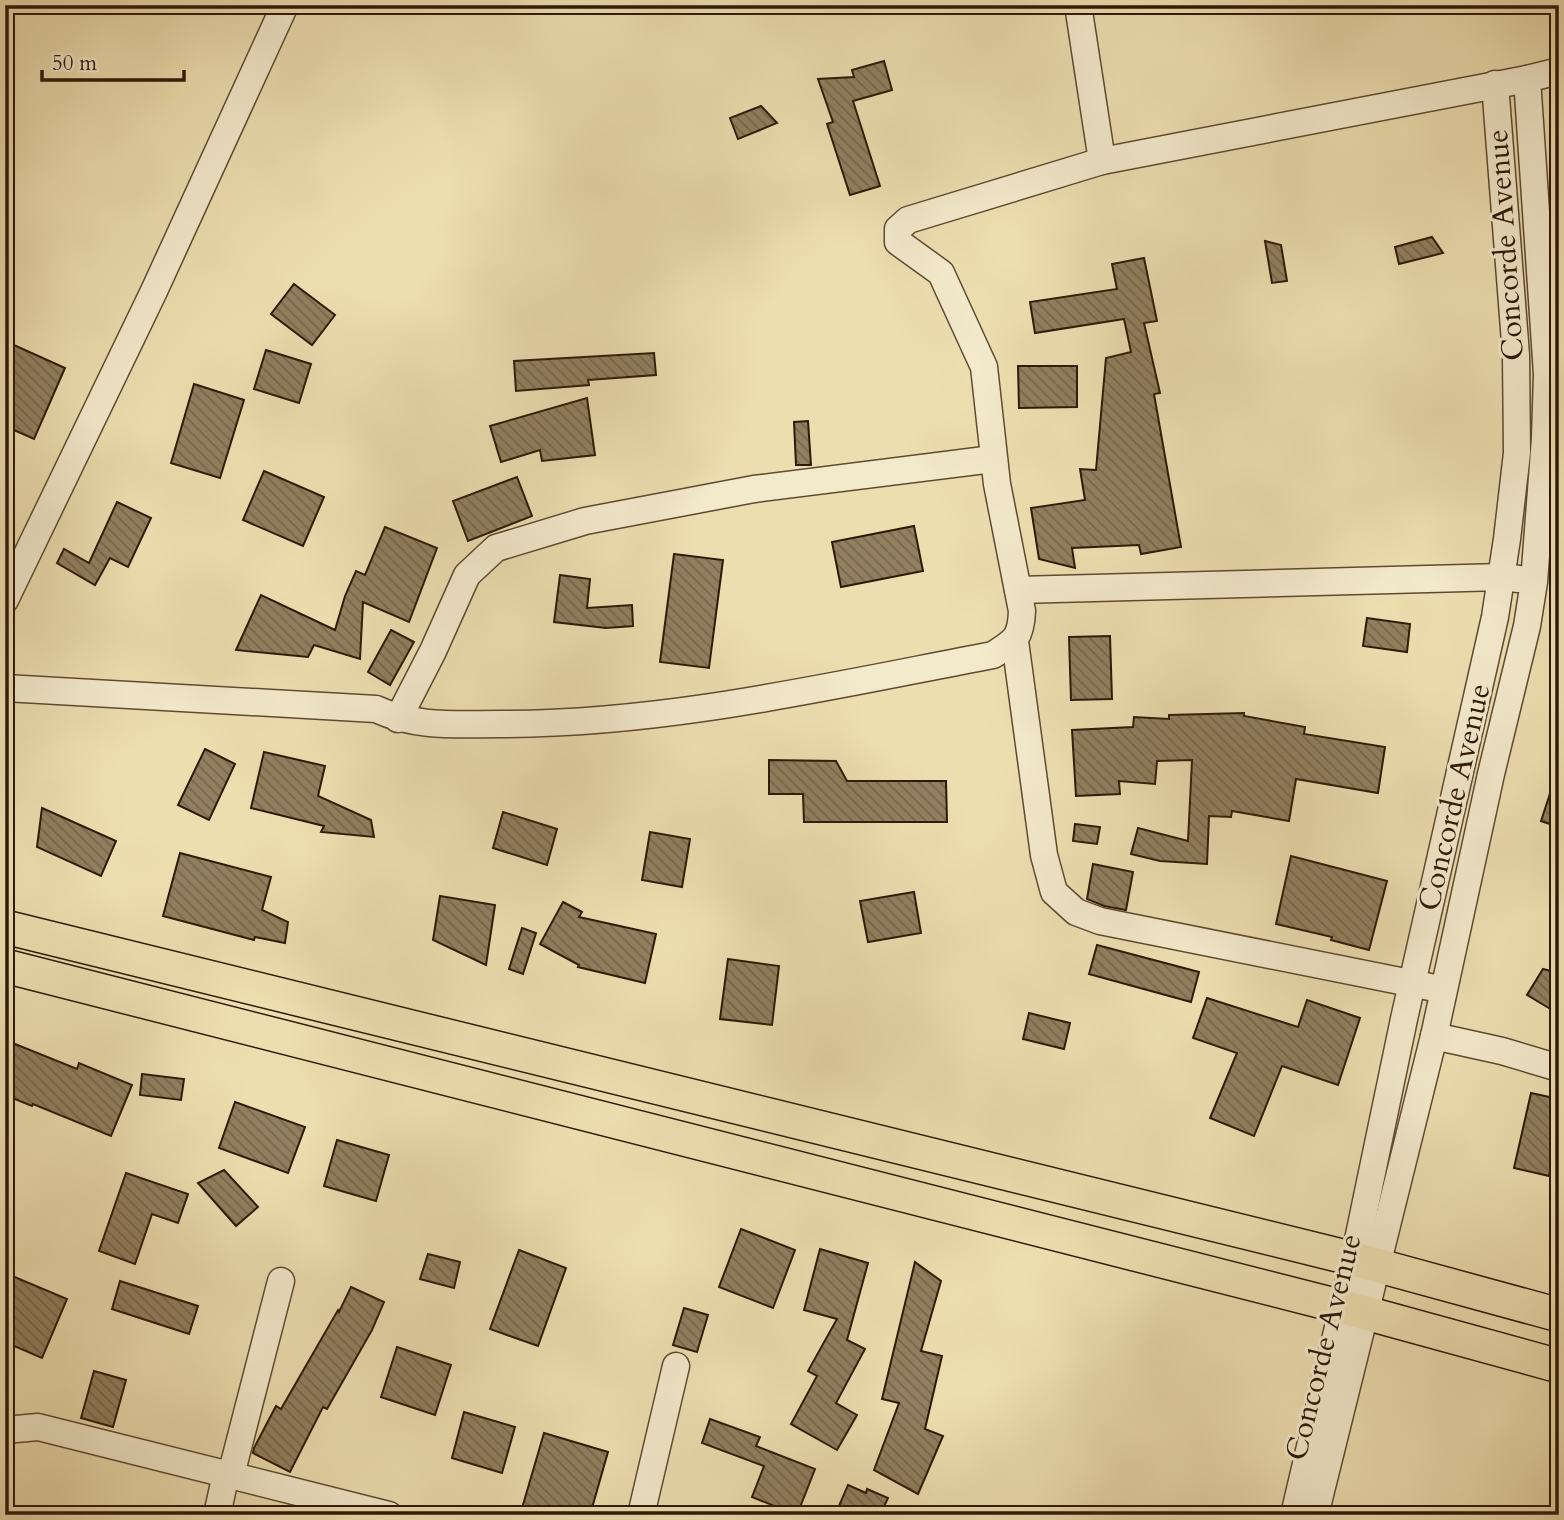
<svg xmlns="http://www.w3.org/2000/svg" width="1564" height="1520" viewBox="0 0 1564 1520" font-family="Cardo,serif">
<style>
.building{fill:url(#building-back-hatch);stroke:#2e1907;stroke-width:2}
.lines{fill:none;stroke-linecap:round;stroke-linejoin:round}
.minor-casing{stroke:#5e4a31;stroke-width:29}
.major-casing{stroke:#2e1907;stroke-width:36}
.minor{stroke:#f3eacc;stroke-width:26}
.major{stroke:#eddeb0;stroke-width:33}
.labels{text-anchor:middle;stroke-width:6;stroke-linejoin:round;paint-order:stroke}
.street-label{font-size:30px;fill:#2e1907;stroke:#f3eacc}
</style>
<defs>
<pattern id="building-back-hatch" width="6" height="6" patternUnits="userSpaceOnUse" patternTransform="scale(1.75)"><rect width="6" height="6" fill="#917f5f"/><path d="M-1 5l2 2M0 0l6 6M5-1l2 2" fill="none" stroke="#77674c"/></pattern>
</defs>
<rect width="100%" height="100%" fill="#eddeb0"/>
<filter id="stains"><feTurbulence type="fractalNoise" baseFrequency=".00286" numOctaves="4"/><feColorMatrix values="0 0 0 0 .2 0 0 0 0 .09 0 0 0 0 .02 0 0 0 .5 -.17"/></filter>
<radialGradient id="worn" r=".72"><stop offset=".6" stop-color="#630" stop-opacity="0"/><stop offset="1" stop-color="#630" stop-opacity=".3"/></radialGradient>
<g class="building">
<polygon points="884,61 892,90 853,101 880,186 850,195 827,124 833,122 818,79 854,77 852,70"/>
<polygon points="761,106 777,123 738,139 730,118"/>
<polygon points="1432,237 1443,253 1399,264 1395,247"/>
<polygon points="1265,241 1281,245 1287,281 1272,283"/>
<polygon points="1144,258 1157,321 1144,323 1160,393 1154,394 1181,547 1141,554 1139,545 1072,548 1075,568 1039,559 1031,508 1085,500 1080,469 1096,470 1106,358 1131,352 1124,319 1035,333 1030,302 1117,289 1112,264"/>
<polygon points="294,284 335,315 312,345 271,314"/>
<polygon points="5,341 65,368 34,439 5,426"/>
<polygon points="266,350 311,364 299,403 254,389"/>
<polygon points="654,353 656,375 588,380 589,385 516,391 514,361"/>
<polygon points="1018,366 1077,366 1077,407 1019,408"/>
<polygon points="194,384 244,400 220,478 171,463"/>
<polygon points="587,398 595,455 542,461 540,450 501,462 490,426"/>
<polygon points="808,421 811,465 796,465 794,422"/>
<polygon points="264,471 324,497 303,546 243,520"/>
<polygon points="517,477 532,516 468,541 453,501"/>
<polygon points="117,502 151,518 128,567 110,558 95,585 57,563 64,549 89,563"/>
<polygon points="914,526 923,571 841,587 832,542"/>
<polygon points="385,527 437,548 409,622 363,602 360,659 314,645 308,657 236,650 261,595 335,630 345,596 356,571 365,575"/>
<polygon points="674,554 723,560 709,668 660,662"/>
<polygon points="560,575 590,579 587,608 632,605 633,626 606,628 554,622"/>
<polygon points="1367,618 1410,624 1407,652 1363,646"/>
<polygon points="391,630 414,642 390,685 368,672"/>
<polygon points="1110,636 1112,699 1071,700 1069,637"/>
<polygon points="1244,713 1244,716 1305,727 1304,734 1385,747 1378,793 1296,779 1289,821 1232,811 1231,817 1209,816 1207,864 1160,861 1131,854 1138,828 1188,841 1192,760 1157,761 1155,784 1119,781 1120,794 1076,796 1072,730 1133,727 1134,717 1169,719 1169,715"/>
<polygon points="205,749 235,764 209,820 178,805"/>
<polygon points="264,752 325,766 318,796 371,820 374,837 321,832 324,826 251,808"/>
<polygon points="769,760 836,761 847,781 946,781 947,822 804,822 803,794 769,794"/>
<polygon points="1556,775 1559,776 1559,827 1541,821"/>
<polygon points="42,808 116,841 101,876 37,847"/>
<polygon points="503,812 557,829 547,865 493,848"/>
<polygon points="1075,824 1100,827 1097,844 1073,841"/>
<polygon points="650,832 690,839 682,887 642,880"/>
<polygon points="180,853 271,877 262,910 288,922 285,943 255,937 254,940 163,916"/>
<polygon points="1291,856 1387,881 1369,950 1331,940 1332,937 1276,924"/>
<polygon points="1093,864 1133,872 1126,910 1104,906 1087,899"/>
<polygon points="914,892 921,933 868,942 860,901"/>
<polygon points="440,896 495,905 486,965 433,940"/>
<polygon points="563,902 582,912 579,917 656,934 645,983 578,967 579,965 540,944"/>
<polygon points="522,928 536,933 523,974 509,969"/>
<polygon points="1097,945 1199,972 1191,1002 1089,974"/>
<polygon points="728,959 779,966 772,1025 720,1019"/>
<polygon points="1543,969 1559,973 1559,1014 1527,995"/>
<polygon points="1207,998 1298,1027 1307,1000 1360,1018 1338,1085 1282,1066 1254,1136 1210,1118 1237,1053 1193,1038"/>
<polygon points="1029,1013 1070,1023 1064,1049 1023,1039"/>
<polygon points="15,1044 77,1069 79,1063 132,1085 111,1136 33,1104 32,1106 5,1095 5,1067"/>
<polygon points="142,1074 184,1079 181,1100 140,1095"/>
<polygon points="1531,1093 1559,1099 1559,1134 1549,1176 1514,1168"/>
<polygon points="235,1102 305,1127 288,1173 219,1148"/>
<polygon points="337,1140 389,1155 376,1201 324,1186"/>
<polygon points="224,1170 258,1207 236,1226 198,1183"/>
<polygon points="126,1173 188,1194 178,1223 152,1214 135,1264 99,1251"/>
<polygon points="741,1229 795,1250 773,1308 719,1287"/>
<polygon points="820,1249 868,1263 847,1340 865,1349 836,1403 857,1415 837,1450 791,1424 817,1376 808,1371 837,1319 804,1310"/>
<polygon points="519,1250 566,1268 538,1346 490,1329"/>
<polygon points="428,1254 460,1262 454,1288 420,1279"/>
<polygon points="915,1262 941,1281 921,1351 942,1356 925,1429 943,1436 918,1494 874,1470 899,1403 882,1399"/>
<polygon points="5,1273 67,1299 42,1358 5,1342"/>
<polygon points="120,1281 198,1306 189,1334 112,1309"/>
<polygon points="351,1287 384,1302 372,1330 327,1409 323,1407 290,1472 253,1453 254,1448 276,1406 281,1409 338,1310 339,1312"/>
<polygon points="684,1308 708,1315 697,1352 673,1345"/>
<polygon points="397,1347 451,1365 435,1415 381,1397"/>
<polygon points="94,1371 126,1380 113,1427 81,1418"/>
<polygon points="464,1412 515,1427 502,1473 452,1458"/>
<polygon points="710,1419 760,1437 756,1446 815,1469 797,1515 752,1497 764,1466 702,1443"/>
<polygon points="544,1433 608,1452 590,1515 520,1515"/>
<polygon points="848,1485 866,1493 867,1489 888,1498 880,1515 835,1515"/>
</g>
<g class="lines">
<g class="minor-casing">
<g id="minor">
<polyline points="1078,5 1102,161"/>
<polyline points="1018,590 1502,577 1519,579"/>
<polyline points="5,600 154,291 285,5"/>
<polyline points="1015,641 1044,855 1054,892 1076,912 1100,921 1430,987"/>
<path d="M5,688L376,709C417,728 456,724 501,724C667,724 830,686 993,655C1015,641 1021,638 1022,611L997,484L984,367L941,273L898,242V229L908,220L1102,161L1527,79L1559,71"/>
<polyline points="398,719 433,651 467,575 496,548 585,521 754,489 993,459"/>
<polyline points="1434,1036 1502,1051 1559,1068"/>
<polyline points="5,1430 38,1427 389,1515"/>
<polyline points="231,1475 281,1281"/>
<polyline points="217,1515 226,1474"/>
<polyline points="641,1515 676,1366"/>
<polyline points="1294,1515 1354,1259 1404,1019 1495,617 1507,539 1517,453 1516,355 1495,84"/>
<polyline points="1315,1515 1434,1036 1491,774 1527,626 1534,582 1545,438 1547,374 1527,79"/>
</g>
</g>
<g class="major-casing">
<g id="major">
<polyline points="5,927 1354,1259 1559,1315"/>
<polyline points="5,966 1366,1313 1559,1366"/>
</g>
</g>
<use href="#minor" class="minor"/>
<use href="#major" class="major"/>
</g>
<g class="labels">
<g class="street-label">
<text transform="translate(1505 245) rotate(-94)" y="10">Concorde Avenue</text>
<text transform="translate(1454 797) rotate(-77)" y="10">Concorde Avenue</text>
<text transform="translate(1323 1347) rotate(-76)" y="10">Concorde Avenue</text>
</g>
</g>
<rect width="1564" height="1520" fill="none" stroke="#eddeb0" stroke-width="28"/>
<rect x="7" y="7" width="1550" height="1506" fill="none" stroke="#2e1907" stroke-width="3.5"/>
<rect x="14" y="14" width="1536" height="1492" fill="none" stroke="#2e1907" stroke-width="2"/>
<path d="M42 70v10h142v-10" fill="none" stroke="#2e1907" stroke-width="3.5"/>
<text x="52" y="70" font-size="21" fill="#2e1907" stroke="#f3eacc" stroke-width="5" paint-order="stroke">50 m</text>
<rect width="100%" height="100%" filter="url(#stains)"/>
<rect width="100%" height="100%" fill="url(#worn)"/>
</svg>
